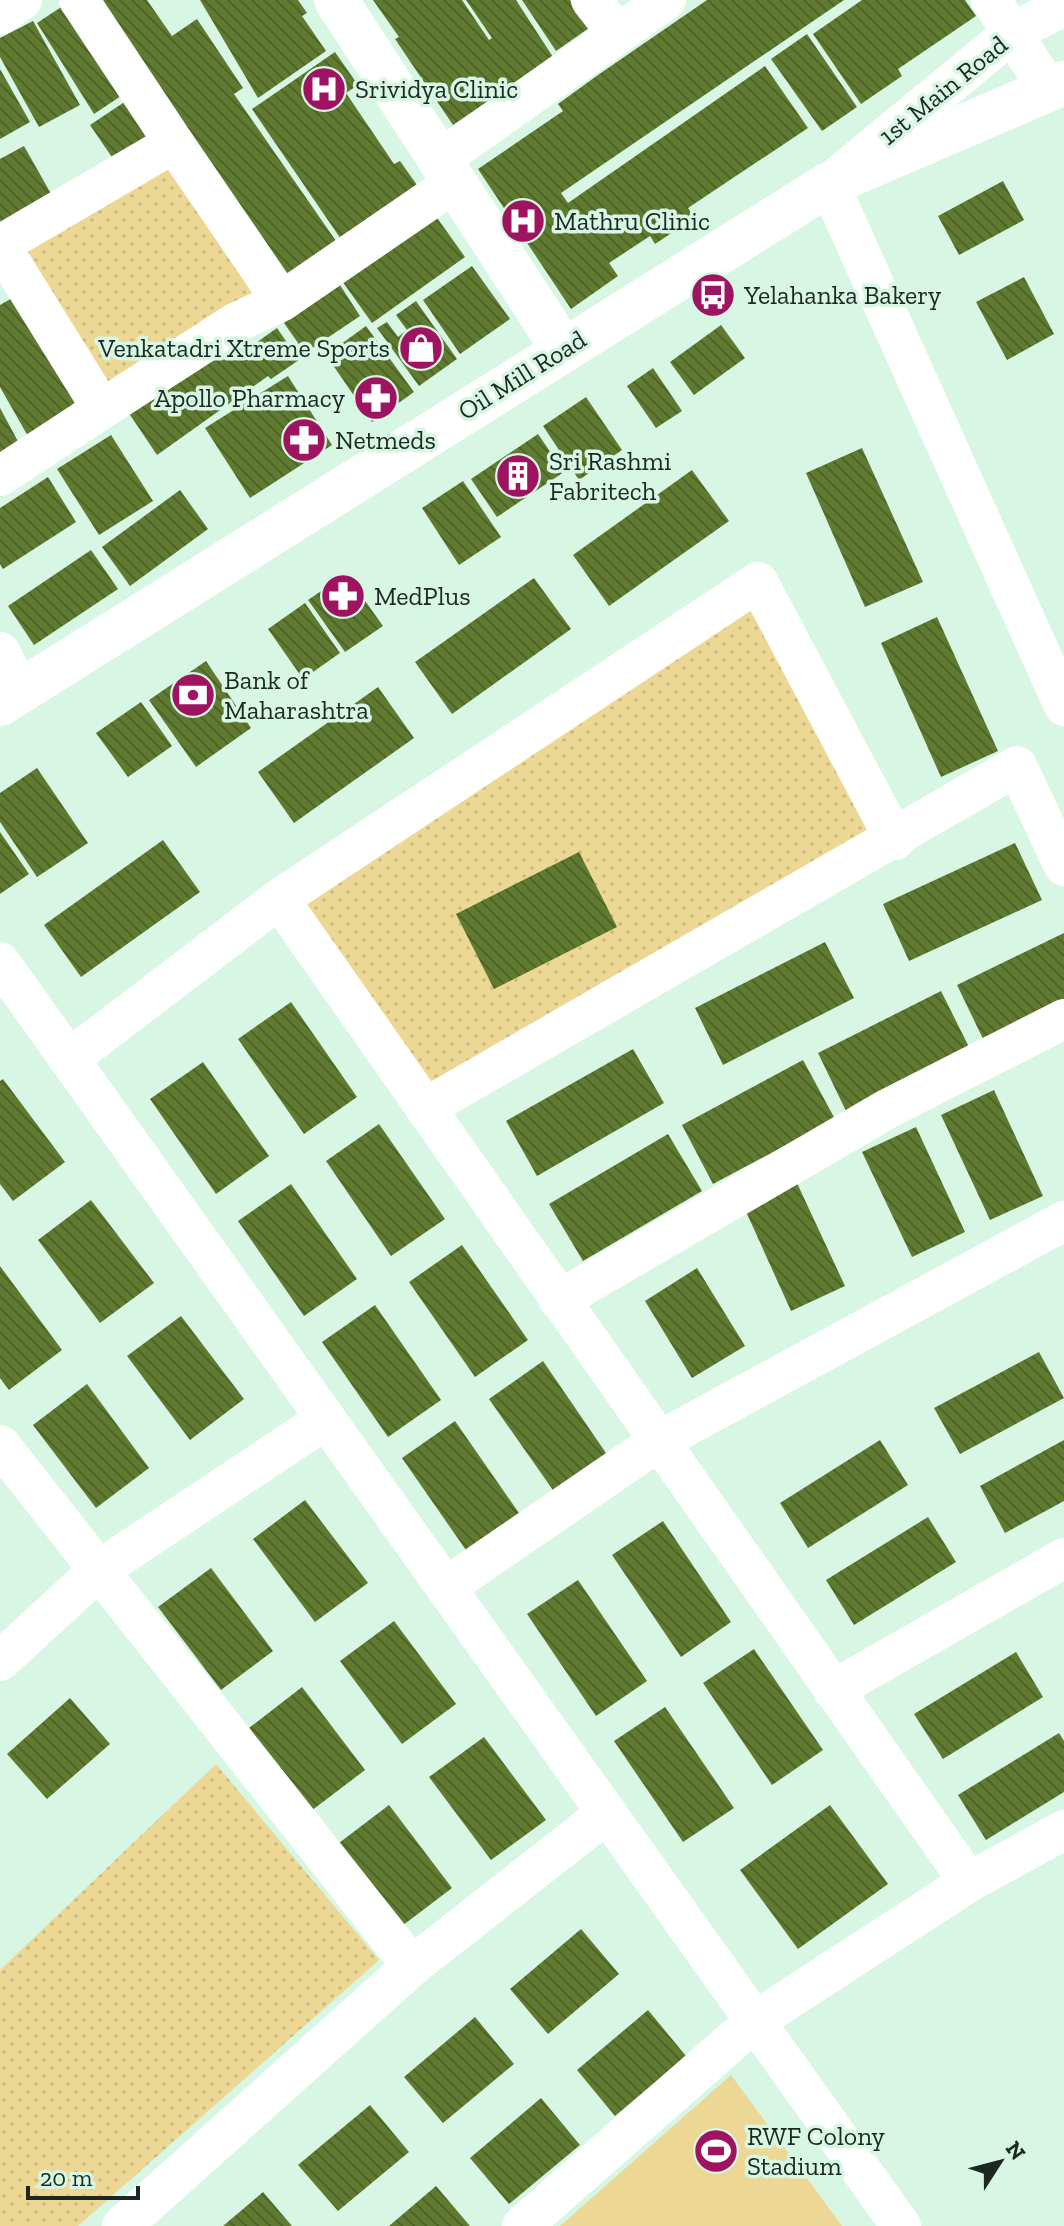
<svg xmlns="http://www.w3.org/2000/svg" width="1064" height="2226" viewBox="0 0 1064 2226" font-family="'Zilla Slab',serif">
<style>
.grass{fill:url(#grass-dots)}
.pitch{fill:#ecd794}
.building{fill:url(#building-back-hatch)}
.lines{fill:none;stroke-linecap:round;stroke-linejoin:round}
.street{stroke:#fff;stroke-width:40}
.secondary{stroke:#fff;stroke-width:44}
.labels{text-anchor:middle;stroke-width:7;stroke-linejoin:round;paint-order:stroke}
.poi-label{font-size:26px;fill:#1c2821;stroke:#d7f7e4;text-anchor:start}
.street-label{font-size:26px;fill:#1c2821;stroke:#d7f7e4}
</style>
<defs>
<pattern id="grass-dots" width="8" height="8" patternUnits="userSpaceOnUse" patternTransform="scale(2)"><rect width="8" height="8" fill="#ecd794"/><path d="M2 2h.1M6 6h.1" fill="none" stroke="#cab97f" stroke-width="1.8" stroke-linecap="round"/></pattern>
<pattern id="building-back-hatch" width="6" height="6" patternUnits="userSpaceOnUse" patternTransform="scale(2)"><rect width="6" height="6" fill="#607a31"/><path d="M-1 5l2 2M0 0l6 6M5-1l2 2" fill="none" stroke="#4e6429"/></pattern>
</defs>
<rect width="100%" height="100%" fill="#d7f7e4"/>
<g class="grass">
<polygon points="172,150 270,293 104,401 7,247"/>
<polygon points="758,582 895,840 425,1108 279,899"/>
<polygon points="216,1764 379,1960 78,2226 0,2226 0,1970"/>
</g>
<polygon class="pitch" points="731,2075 842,2226 560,2226"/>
<g class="building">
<polygon points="72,0 133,88 94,114 37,23"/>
<polygon points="97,0 147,0 172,36 197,19 243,88 234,94 345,254 290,290"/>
<polygon points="200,0 298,0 307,13 302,16 326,51 258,98"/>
<polygon points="373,0 462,0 489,40 492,38 466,0 516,0 553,57 453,125 395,39 399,37"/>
<polygon points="522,0 570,0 589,28 556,51"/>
<polygon points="707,0 844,0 561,193 568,203 765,66 808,128 688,208 694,218 655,244 650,236 609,263 618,276 571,309 478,169 563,111 558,104 598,75"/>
<polygon points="862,0 965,0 976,16 898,69 902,76 861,104 813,34"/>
<polygon points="33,21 80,105 39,127 0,57 0,38"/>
<polygon points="807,34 857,107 822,131 771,59"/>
<polygon points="335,52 358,85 346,93 394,164 400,161 424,195 347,248 252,109"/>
<polygon points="0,69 30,122 0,139"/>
<polygon points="129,99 159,143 120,169 90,125"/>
<polygon points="24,146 54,199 0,229 0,159"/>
<polygon points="1003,181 1024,220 959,255 938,216"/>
<polygon points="435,215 465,257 372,323 342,281"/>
<polygon points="472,266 510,319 460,354 423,300"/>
<polygon points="1024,277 1054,334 1007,360 976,302"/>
<polygon points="340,285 360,316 305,353 284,323"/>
<polygon points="21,293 83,407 29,438 0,387 0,305"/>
<polygon points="416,301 457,359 419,386 377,328 387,322 398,337 407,330 396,315"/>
<polygon points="721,325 745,358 694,395 670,362"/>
<polygon points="366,326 414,392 372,422 326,355"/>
<polygon points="277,328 299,360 271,379 268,376 157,455 122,403 239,331 250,347"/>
<polygon points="653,368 682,411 656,428 627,386"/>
<polygon points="288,376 332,445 250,498 205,428"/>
<polygon points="586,397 622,450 579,480 543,426"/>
<polygon points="0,408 21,447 0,458"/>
<polygon points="538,434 564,472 497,517 471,479"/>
<polygon points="111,435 153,501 99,535 57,469"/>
<polygon points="862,448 923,582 865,607 806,473"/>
<polygon points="692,470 729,521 609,606 573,555"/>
<polygon points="48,477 76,522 3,569 0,564 0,508"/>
<polygon points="463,481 501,537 459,565 422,508"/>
<polygon points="180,490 208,529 130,586 102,547"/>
<polygon points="91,550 118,589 34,645 8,606"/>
<polygon points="346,574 383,626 345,652 308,600"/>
<polygon points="534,578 571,629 452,714 415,662"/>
<polygon points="305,603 340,653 303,679 268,629"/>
<polygon points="937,617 998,751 941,777 881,643"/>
<polygon points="206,661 251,728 196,767 149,700"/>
<polygon points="378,687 414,738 294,823 258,772"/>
<polygon points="141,702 172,746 128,777 96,733"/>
<polygon points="37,768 88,843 37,877 0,822 0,793"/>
<polygon points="0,832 29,874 0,894"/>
<polygon points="163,840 200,892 81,977 44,925"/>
<polygon points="1015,843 1042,900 909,961 883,904"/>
<polygon points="579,852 617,927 494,989 456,914"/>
<polygon points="1064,933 1064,1007 986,1045 957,985"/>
<polygon points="825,942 854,998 723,1065 695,1008"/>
<polygon points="941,991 971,1051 847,1113 818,1053"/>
<polygon points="291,1002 357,1097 304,1134 238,1039"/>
<polygon points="633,1049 664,1103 537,1176 506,1121"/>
<polygon points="803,1060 835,1119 713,1184 682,1125"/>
<polygon points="203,1062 269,1156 216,1194 150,1099"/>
<polygon points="3,1079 65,1162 13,1201 0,1184 0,1081"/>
<polygon points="994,1090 1043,1196 990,1220 941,1115"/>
<polygon points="379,1124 445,1219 391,1256 326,1161"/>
<polygon points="916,1127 965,1232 912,1257 862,1152"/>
<polygon points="668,1134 702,1191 583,1261 549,1204"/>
<polygon points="796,1181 845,1286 791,1311 743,1205"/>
<polygon points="291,1184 357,1279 304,1316 238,1221"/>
<polygon points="91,1200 154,1283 100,1323 38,1240"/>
<polygon points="462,1245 528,1340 475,1377 409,1282"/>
<polygon points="0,1266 62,1350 9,1390 0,1378"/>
<polygon points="697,1268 745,1346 692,1378 645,1301"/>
<polygon points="375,1305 441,1400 388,1437 322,1342"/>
<polygon points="181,1316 244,1399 190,1440 127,1356"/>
<polygon points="1039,1352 1064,1398 960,1454 934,1408"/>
<polygon points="543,1361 608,1456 555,1493 489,1399"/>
<polygon points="87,1384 149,1468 96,1508 33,1425"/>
<polygon points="455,1421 521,1516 468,1553 402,1458"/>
<polygon points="880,1440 908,1485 808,1548 780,1503"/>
<polygon points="1064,1440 1064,1501 1005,1533 980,1486"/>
<polygon points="305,1500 368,1583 315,1622 253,1539"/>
<polygon points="928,1517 956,1562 854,1625 826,1580"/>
<polygon points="663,1521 731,1622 681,1657 612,1555"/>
<polygon points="211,1568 273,1651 221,1690 158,1607"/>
<polygon points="578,1580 647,1681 596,1716 527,1614"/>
<polygon points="394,1621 456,1704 402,1744 340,1661"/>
<polygon points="754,1649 823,1750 772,1785 703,1683"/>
<polygon points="1016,1652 1043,1697 943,1759 914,1714"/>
<polygon points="302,1687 365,1770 311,1811 249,1728"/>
<polygon points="70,1698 110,1744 47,1799 7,1754"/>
<polygon points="665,1707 734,1808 683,1842 614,1741"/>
<polygon points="1059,1733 1064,1741 1064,1792 986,1840 958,1795"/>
<polygon points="484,1737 546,1820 491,1860 429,1777"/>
<polygon points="389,1805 452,1888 398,1929 335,1846"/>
<polygon points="830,1805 888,1884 798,1949 740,1870"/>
<polygon points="581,1929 619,1974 548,2034 510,1989"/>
<polygon points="648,2010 686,2056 615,2116 577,2070"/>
<polygon points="475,2017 514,2064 443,2123 404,2077"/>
<polygon points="541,2098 580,2145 509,2204 470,2158"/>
<polygon points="370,2105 409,2152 338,2211 298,2165"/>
<polygon points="436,2186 470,2226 389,2226"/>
<polygon points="263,2192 292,2226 223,2226"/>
</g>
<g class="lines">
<g class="street">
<polyline points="79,0 174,143"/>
<polyline points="591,0 617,33"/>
<polyline points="991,0 1048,89"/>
<polyline points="1064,6 1013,32 829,184 1064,706"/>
<polyline points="0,15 22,0"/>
<polyline points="439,160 666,0"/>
<polyline points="0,245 102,409 235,323 282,301 454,183"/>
<polyline points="0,245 174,143 282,301"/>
<polyline points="0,476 102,409"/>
<polyline points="0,652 20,691"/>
<polyline points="279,899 969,1882"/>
<polyline points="0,962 901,2226"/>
<polyline points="69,1059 279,899 758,582 895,840"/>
<polyline points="425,1108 1017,766 1064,866"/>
<polyline points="559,1300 887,1109 1064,1019"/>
<polyline points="0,1445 412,1966"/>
<polyline points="446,1587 659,1441 1064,1221"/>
<polyline points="0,1661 99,1570 326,1419"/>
<polyline points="833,1690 1064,1558"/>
<polyline points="122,2226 412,1966 607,1813"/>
<polyline points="522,2226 755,2021 969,1882 1064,1830"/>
</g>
<g class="secondary">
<polyline points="336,0 563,349"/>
<polyline points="0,704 829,184 1064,83"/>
</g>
</g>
<defs>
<g id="hospital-disc" transform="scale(2.3)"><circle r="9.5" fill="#9e1461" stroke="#d7f7e4"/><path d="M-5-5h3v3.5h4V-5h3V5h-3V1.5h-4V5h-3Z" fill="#fff"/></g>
<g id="bus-disc" transform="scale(2.3)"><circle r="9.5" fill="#9e1461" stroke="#d7f7e4"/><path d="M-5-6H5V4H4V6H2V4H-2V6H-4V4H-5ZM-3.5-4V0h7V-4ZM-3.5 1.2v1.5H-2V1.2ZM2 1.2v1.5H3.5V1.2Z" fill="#fff"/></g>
<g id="shop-disc" transform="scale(2.3)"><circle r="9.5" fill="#9e1461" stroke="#d7f7e4"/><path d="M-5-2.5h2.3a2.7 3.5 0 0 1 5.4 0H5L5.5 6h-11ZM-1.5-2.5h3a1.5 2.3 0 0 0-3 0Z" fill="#fff"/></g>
<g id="pharmacy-disc" transform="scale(2.3)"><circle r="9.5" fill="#9e1461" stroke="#d7f7e4"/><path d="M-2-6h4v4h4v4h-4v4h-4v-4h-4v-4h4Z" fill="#fff"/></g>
<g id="building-disc" transform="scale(2.3)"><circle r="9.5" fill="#9e1461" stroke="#d7f7e4"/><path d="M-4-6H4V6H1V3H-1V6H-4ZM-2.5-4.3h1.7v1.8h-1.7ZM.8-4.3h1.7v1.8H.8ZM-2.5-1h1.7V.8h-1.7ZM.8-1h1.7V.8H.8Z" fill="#fff"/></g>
<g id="bank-disc" transform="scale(2.3)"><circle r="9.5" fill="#9e1461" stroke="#d7f7e4"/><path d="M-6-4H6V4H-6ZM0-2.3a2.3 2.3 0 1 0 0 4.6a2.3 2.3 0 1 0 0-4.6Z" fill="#fff"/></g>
<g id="stadium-disc" transform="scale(2.3)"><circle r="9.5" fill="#9e1461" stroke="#d7f7e4"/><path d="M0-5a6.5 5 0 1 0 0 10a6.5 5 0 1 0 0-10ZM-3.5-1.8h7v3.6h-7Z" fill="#fff"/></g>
</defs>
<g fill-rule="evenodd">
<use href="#hospital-disc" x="324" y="89"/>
<use href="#hospital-disc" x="523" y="221"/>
<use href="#bus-disc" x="713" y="295"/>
<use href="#shop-disc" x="421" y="348"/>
<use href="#pharmacy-disc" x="376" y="398"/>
<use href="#pharmacy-disc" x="304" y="440"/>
<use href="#building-disc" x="518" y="476"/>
<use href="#pharmacy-disc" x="343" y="596"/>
<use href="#bank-disc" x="193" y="695"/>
<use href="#stadium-disc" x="716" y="2151"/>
</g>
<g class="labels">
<g class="poi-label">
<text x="355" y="98">Srividya Clinic</text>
<text x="554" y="230">Mathru Clinic</text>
<text x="744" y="304">Yelahanka Bakery</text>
<text x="390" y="357" text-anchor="end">Venkatadri Xtreme Sports</text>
<text x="345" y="407" text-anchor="end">Apollo Pharmacy</text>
<text x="335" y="449">Netmeds</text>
<text x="549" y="470">Sri Rashmi<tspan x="549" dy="30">Fabritech</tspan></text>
<text x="374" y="605">MedPlus</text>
<text x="224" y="689">Bank of<tspan x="224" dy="30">Maharashtra</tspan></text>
<text x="747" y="2145">RWF Colony<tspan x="747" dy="30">Stadium</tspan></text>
</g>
<g class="street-label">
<text transform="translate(943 90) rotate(-39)" y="9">1st Main Road</text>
<text transform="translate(522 375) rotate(-32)" y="9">Oil Mill Road</text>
</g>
</g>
<g transform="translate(1000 2162) rotate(54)" stroke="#d7f7e4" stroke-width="6" paint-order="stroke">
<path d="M0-6L14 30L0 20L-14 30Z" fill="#1c2821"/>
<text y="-12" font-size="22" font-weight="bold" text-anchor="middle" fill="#1c2821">N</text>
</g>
<path d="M28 2186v12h110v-12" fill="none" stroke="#1c2821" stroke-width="4"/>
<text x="40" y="2186" font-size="24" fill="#1c2821" stroke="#d7f7e4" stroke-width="6" paint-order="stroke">20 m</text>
</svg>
